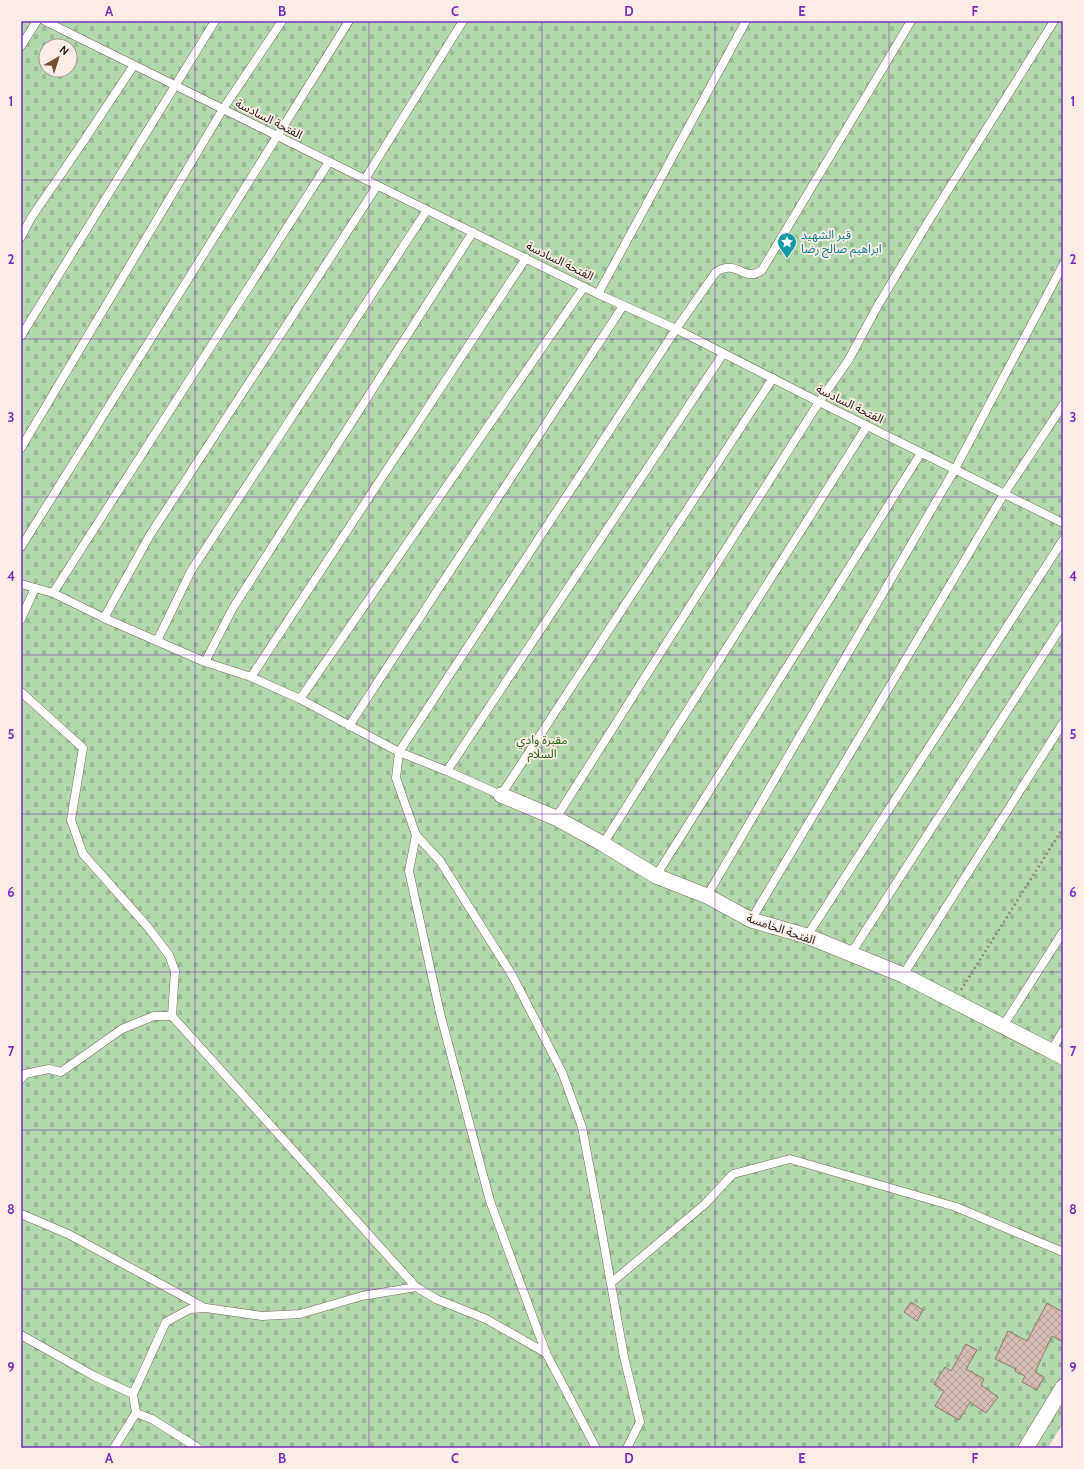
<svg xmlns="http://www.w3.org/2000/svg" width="1084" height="1469" viewBox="0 0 1084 1469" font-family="Cabin,'Noto Sans Arabic',sans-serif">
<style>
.cemetery{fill:url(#cemetery-stones);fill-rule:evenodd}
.building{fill:url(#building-cross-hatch);stroke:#927a71}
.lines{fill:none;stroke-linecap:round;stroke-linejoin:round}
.service-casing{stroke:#7b645b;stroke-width:9}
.minor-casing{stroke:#7b645b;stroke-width:16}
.path{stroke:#948682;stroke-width:2.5;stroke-dasharray:2 3;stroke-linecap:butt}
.service{stroke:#fff;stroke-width:8}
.minor{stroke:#fff;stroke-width:15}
.grid{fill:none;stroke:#7b2cbf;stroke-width:1;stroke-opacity:0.55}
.labels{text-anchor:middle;stroke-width:3.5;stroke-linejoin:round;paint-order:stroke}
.street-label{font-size:12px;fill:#271d1a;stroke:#feede7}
.culture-label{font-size:12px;fill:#0d838f;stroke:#feede7;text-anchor:start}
.park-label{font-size:12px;fill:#1d6a0e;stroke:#feede7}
.neatline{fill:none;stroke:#7b2cbf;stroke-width:1.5}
.grid-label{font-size:13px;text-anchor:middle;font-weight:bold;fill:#7b2cbf}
</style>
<defs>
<pattern id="cemetery-stones" width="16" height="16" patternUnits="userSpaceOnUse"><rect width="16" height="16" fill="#b1d9ab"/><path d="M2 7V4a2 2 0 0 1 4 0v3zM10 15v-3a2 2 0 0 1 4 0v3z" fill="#98ba93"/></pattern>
<pattern id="building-cross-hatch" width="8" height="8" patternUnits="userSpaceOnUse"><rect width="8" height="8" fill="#d4bab0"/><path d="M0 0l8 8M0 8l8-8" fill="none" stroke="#b69f97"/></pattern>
</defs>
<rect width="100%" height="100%" fill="#feede7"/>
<path class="cemetery" d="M21,21H1063V1423L1048,1448H21ZM46,46H70V70H46Z"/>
<g class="building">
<polygon points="911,1302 923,1310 917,1321 904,1312"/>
<polygon points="1047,1303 1063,1312 1063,1342 1052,1336 1035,1372 1044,1377 1037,1390 1022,1382 1025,1376 1015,1371 1016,1369 995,1359 1008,1331 1027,1341"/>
<polygon points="966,1344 977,1350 966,1369 984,1379 981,1385 998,1397 986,1413 970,1402 959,1420 935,1406 944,1391 934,1384 945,1367 951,1371"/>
</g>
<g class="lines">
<g class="service-casing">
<g id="service">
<polyline points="45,21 427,210 598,294 676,329 819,402 1063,523"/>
<polyline points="21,46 37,21"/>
<polyline points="365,179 463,21"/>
<polyline points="21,237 31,218 83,142 134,65"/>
<polyline points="598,294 746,21"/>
<polyline points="21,336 215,21"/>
<polyline points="21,448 223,109 282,21"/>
<polyline points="21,547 349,21"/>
<polyline points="21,584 53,593 104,618 205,662 251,677 300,699 399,752 447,771 501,795 773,378"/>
<polyline points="53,593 329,162"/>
<polyline points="104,618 150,535 377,186"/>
<polyline points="21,619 35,588"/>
<polyline points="157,641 191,571 427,210"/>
<polyline points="205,662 233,608 473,232"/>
<polyline points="251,677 526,258"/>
<polyline points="21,692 83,748 71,820 83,854 147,926 169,955 175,971 172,1016"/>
<polyline points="300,699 584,287"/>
<polyline points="349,726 623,306"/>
<polyline points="447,771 723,354"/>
<polyline points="556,818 819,402 848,361 877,307 928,222 1054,21"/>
<polyline points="416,835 440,861 512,975 562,1072 582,1127 600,1222 624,1357 640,1422 627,1448"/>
<polyline points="603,844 867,426"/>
<polyline points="656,876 921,453"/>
<polyline points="707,896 955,469 1063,265"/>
<polyline points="751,920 1004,494 1063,405"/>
<polyline points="807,936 1063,540"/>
<polyline points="850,955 1063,624"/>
<polyline points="903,975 1063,723"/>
<polyline points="1003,1026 1063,932"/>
<polyline points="1051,1051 1063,1031"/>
<polyline points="21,1079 25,1074 49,1069 61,1072 122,1029 154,1016 172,1016 416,1287"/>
<polyline points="21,1214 68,1234 205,1308"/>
<polyline points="611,1283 705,1204 733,1174 790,1159 956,1207 1063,1252"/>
<polyline points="21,1335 94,1376 133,1394 136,1413 152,1419 198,1448"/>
<polyline points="133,1394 166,1322 190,1309 206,1308 262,1316 300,1314 362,1296 416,1287 436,1299 486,1319 546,1353"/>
<polyline points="114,1448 136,1413"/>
<path d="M596,1448L546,1353L490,1201L440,1013L409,871L416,835L396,778L399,752L676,329L716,272C738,258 744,284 762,270L911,21"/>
</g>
</g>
<g class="minor-casing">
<g id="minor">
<polyline points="501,795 556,818 603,844 656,876 707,896 751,920 807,936 903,975 1063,1057"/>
<polyline points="1026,1448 1063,1387"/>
</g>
</g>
<polyline class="path" points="961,990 1063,828"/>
<use href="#service" class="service"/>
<use href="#minor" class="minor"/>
</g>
<path class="grid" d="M195,21V1448M369,21V1448M542,21V1448M715,21V1448M889,21V1448M21,180H1063M21,339H1063M21,497H1063M21,655H1063M21,814H1063M21,972H1063M21,1130H1063M21,1289H1063"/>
<defs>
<g id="sight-pin" transform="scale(1)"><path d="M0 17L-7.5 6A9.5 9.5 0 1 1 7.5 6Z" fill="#0f9aa8" stroke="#feede7"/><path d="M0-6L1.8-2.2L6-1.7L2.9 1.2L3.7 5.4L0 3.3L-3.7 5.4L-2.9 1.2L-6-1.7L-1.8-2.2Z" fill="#fff"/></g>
</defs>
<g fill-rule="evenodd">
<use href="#sight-pin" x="787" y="242"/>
</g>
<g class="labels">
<g class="street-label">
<text transform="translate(269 119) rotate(27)" y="4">الفتحة السادسة</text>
<text transform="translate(560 261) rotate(26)" y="4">الفتحة السادسة</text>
<text transform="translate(850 404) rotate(26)" y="4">الفتحة السادسة</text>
<text transform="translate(781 929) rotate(19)" y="4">الفتحة الخامسة</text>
</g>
<g class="culture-label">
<text x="801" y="239">قبر الشهيد<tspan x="801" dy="14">ابراهيم صالح رضا</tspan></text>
</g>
<g class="park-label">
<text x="542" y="744">مقبرة وادي<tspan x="542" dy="14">السلام</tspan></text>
</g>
</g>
<rect width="1084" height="1469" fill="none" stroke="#feede7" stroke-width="44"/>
<g transform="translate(58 58) rotate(39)"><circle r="19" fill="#feede7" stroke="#a89a95"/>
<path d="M0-3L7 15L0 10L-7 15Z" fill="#754f2b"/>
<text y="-6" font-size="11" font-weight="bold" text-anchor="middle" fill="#271d1a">N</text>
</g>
<rect x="22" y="22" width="1040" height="1425" class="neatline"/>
<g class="grid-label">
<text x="109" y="16">A</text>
<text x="282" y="16">B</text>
<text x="455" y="16">C</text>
<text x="629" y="16">D</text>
<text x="802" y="16">E</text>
<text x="975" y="16">F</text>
<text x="11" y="106">1</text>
<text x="1073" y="106">1</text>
<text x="11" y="264">2</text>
<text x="1073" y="264">2</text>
<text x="11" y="422">3</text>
<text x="1073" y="422">3</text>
<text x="11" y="581">4</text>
<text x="1073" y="581">4</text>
<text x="11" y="739">5</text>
<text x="1073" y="739">5</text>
<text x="11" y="897">6</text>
<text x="1073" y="897">6</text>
<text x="11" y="1056">7</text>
<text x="1073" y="1056">7</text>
<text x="11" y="1214">8</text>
<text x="1073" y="1214">8</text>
<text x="11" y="1372">9</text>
<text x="1073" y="1372">9</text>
<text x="109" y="1463">A</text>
<text x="282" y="1463">B</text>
<text x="455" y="1463">C</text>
<text x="629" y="1463">D</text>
<text x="802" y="1463">E</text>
<text x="975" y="1463">F</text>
</g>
</svg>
